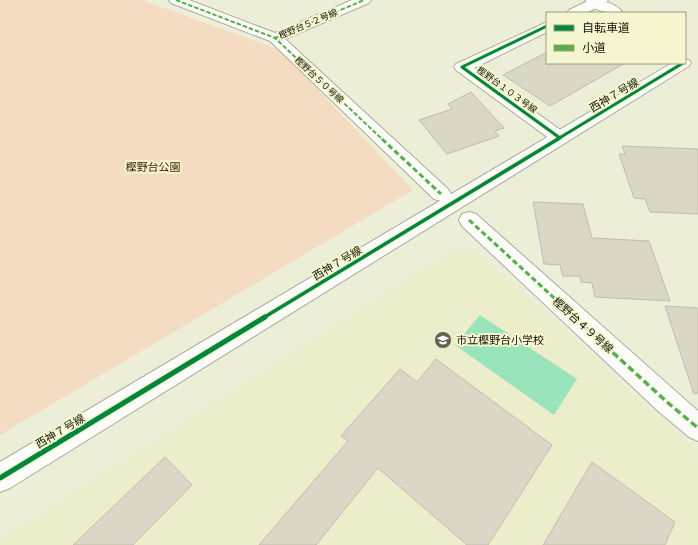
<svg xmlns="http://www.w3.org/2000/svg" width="698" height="545" viewBox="0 0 698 545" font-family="Cabin,'Noto Sans JP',sans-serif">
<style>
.built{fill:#ecedca}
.green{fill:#f3dcc2}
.water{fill:#9ae4bb}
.building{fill:#dad7c6;stroke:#c0bcad}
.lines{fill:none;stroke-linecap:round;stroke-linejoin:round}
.pedestrian-casing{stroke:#abac9b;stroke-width:2}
.minor-casing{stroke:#abac9b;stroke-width:2}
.tertiary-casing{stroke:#abac9b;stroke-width:2}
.pedestrian{fill:#fcfcf9;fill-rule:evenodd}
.minor{fill:#fcfcf9;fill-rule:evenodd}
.tertiary{fill:#fcfcf9;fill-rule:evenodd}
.quiet-far2{stroke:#55b144;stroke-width:2;stroke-dasharray:4.5 2;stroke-linecap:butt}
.quiet-far1{stroke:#55b144;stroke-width:3;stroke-dasharray:5.5 3;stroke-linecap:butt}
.quiet{stroke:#55b144;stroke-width:3.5;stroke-dasharray:7 3.5;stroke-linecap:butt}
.cycleway-far2-casing{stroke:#f5f6d0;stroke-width:5}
.cycleway-far1-casing{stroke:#f5f6d0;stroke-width:6}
.cycleway-casing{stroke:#f5f6d0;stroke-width:8}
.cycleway-far2{stroke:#00873e;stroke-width:3}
.cycleway-far1{stroke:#00873e;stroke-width:3.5}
.cycleway{stroke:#00873e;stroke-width:5}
.labels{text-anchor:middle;stroke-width:4;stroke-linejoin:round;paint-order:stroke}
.far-street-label{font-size:9px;fill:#161609;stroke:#f5f6d0}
.street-label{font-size:11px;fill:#161609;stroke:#f5f6d0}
.park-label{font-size:11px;fill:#402107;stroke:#f5f6d0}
.poi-label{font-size:11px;fill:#161609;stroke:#f5f6d0;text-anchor:start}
</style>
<rect width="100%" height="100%" fill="#edeed8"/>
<polygon class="built" points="453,250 477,251 672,429 698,450 698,545 0,545 0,540"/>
<polygon class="green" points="0,0 142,0 280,50 413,190 0,435"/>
<polygon class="water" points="480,315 577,379 554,415 455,345"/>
<g class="building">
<polygon points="547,52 547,63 625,63 550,106 503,75"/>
<polygon points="471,92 504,128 495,131 499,136 447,154 419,120 452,109 448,104"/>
<polygon points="622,146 698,149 698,214 650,212 645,199 634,198 619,154 625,154"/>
<polygon points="533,202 583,204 592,238 649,241 670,301 595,297 592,283 581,282 580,276 563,276 560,265 544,264"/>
<polygon points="665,306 698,308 698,393 694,394"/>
<polygon points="436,359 552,445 488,545 467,545 378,468 316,545 259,545 348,441 341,436 400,369 417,382"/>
<polygon points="165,457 192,485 133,545 73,545"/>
<polygon points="592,462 675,522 665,545 543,545"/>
</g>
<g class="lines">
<g class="pedestrian-casing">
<g id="pedestrian">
<polygon points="169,0 189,0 275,33 352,0 371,0 369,3 285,39 448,189 451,194 448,199 441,201 434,199 270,41 171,3"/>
<polygon points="469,212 476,214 698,411 698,441 689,437 658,411 462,226 459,220 462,214"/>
</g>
</g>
<g class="minor-casing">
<g id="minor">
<polygon points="590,0 608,0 606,3 586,13 567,13 569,10"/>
<polygon points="547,22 547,32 474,68 566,134 569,138 566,142 560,144 554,142 456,70 454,67 456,64"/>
</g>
</g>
<g class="tertiary-casing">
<g id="tertiary">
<path d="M585,0C598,0 615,1 623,13C610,13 593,12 585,0Z"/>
<polygon points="685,59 689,60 691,63 689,66 10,488 0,492 0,462 672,63 685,63"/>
</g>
</g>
<use href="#pedestrian" class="pedestrian"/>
<use href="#minor" class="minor"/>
<use href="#tertiary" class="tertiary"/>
<g class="quiet-far2">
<polyline points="176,0 275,38 383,140"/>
<polyline points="275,38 364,0"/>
</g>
<g class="quiet-far1">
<polyline points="382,139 441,194"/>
<polyline points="469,220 576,318"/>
</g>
<polyline class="quiet" points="574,317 667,402 698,428"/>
<g class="cycleway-far2-casing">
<g id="cycleway-far2">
<polyline points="547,26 462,67 560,138"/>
<polyline points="556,140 683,63"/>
</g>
</g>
<g class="cycleway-far1-casing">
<polyline id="cycleway-far1" points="263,318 558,139"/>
</g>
<g class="cycleway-casing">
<polyline id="cycleway" points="0,478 265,317"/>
</g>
<use href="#cycleway-far2" class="cycleway-far2"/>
<use href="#cycleway-far1" class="cycleway-far1"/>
<use href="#cycleway" class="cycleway"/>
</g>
<defs>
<g id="school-disc" transform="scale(0.9)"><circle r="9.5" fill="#616251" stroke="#f5f6d0"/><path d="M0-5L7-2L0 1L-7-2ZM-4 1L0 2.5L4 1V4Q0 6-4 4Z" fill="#fff"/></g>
</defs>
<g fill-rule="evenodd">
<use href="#school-disc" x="443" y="340"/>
</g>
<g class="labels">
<g class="far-street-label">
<text transform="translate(308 24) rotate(-23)" y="3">樫野台５２号線</text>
<text transform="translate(319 80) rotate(43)" y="3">樫野台５０号線</text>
<text transform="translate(507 90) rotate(36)" y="3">樫野台１０３号線</text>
</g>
<g class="street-label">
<text transform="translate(614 95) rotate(-31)" y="4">西神７号線</text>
<text transform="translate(337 263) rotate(-31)" y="4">西神７号線</text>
<text transform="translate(583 325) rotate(42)" y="4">樫野台４９号線</text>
<text transform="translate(60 431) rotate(-31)" y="4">西神７号線</text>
</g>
<g class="park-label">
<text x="153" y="171">樫野台公園</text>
</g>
<g class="poi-label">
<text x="456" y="344">市立樫野台小学校</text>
</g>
</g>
<rect x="546" y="12" width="140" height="52" fill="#f5f6d0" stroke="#9c9c80"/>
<rect x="554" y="25" width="20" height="6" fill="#00873e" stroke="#9c9c80"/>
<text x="582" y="32" font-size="12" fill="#161609">自転車道</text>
<rect x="554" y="45" width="20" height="6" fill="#55b144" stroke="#9c9c80"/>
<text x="582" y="52" font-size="12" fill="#161609">小道</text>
</svg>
